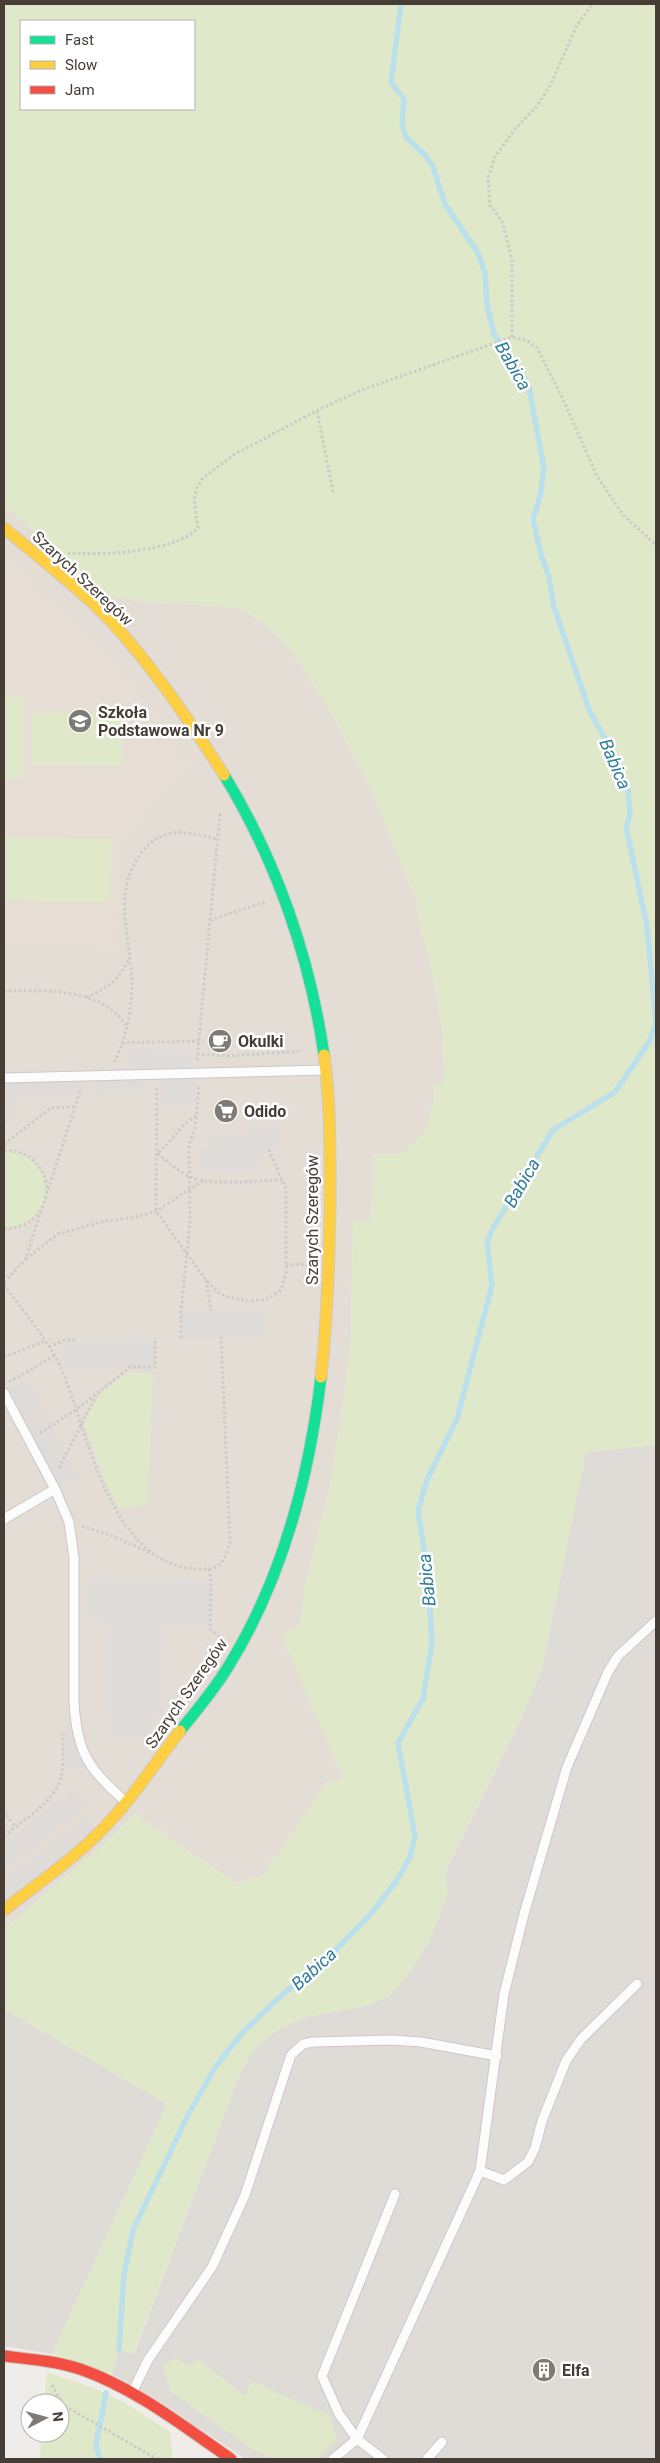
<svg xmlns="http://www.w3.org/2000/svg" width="660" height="2463" viewBox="0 0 660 2463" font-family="Roboto,sans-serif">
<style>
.residential{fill:#e3ddd6}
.industrial{fill:#dfdbd7}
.education{fill:#e6ded5}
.green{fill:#e0e8ca;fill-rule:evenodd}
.parking{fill:#dedbd9}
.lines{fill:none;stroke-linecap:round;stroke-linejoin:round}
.stream{stroke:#bbdfeb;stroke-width:5.5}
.lane-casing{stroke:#ccc8c5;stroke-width:11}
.fast-casing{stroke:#cfc9c2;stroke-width:13}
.slow-casing{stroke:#cfc9c2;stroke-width:13}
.jam-casing{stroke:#cfc9c2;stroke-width:13}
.path{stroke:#cdcac7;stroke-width:3;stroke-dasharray:2.5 2.5;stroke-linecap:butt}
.lane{stroke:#fdfcfc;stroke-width:9}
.fast{stroke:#16e098;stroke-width:11}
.slow{stroke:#ffcf43;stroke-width:11}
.jam{stroke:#f24e42;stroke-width:11}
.labels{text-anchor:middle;stroke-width:5;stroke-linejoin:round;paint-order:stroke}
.street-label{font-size:16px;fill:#453d36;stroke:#fff}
.poi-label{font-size:16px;font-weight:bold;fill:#453d36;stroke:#fff;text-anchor:start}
.water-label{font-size:18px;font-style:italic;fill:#307d9c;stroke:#fff}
</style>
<rect width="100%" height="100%" fill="#efece9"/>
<polygon class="residential" points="4,505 107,596 138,601 241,608 269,627 294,654 333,715 371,789 417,902 420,926 429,958 443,1032 444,1083 433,1084 435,1101 425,1132 401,1154 373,1154 371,1221 353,1220 351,1339 341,1418 329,1491 305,1584 301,1626 282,1635 343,1778 326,1783 263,1876 235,1883 135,1814 101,1847 4,1929"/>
<g class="industrial">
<polygon points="656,1445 656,2459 245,2459 167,2406 112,2374 119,2349 134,2354 240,2073 256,2047 277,2030 307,2017 369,2005 390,1996 408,1974 430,1940 447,1895 445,1872 522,1717 542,1668 586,1452"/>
<polygon points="4,2009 167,2104 52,2354 4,2346"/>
</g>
<polygon class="education" points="4,561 63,611 125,676 188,766 119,838 118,945 4,943"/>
<g class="green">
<path d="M4,4H656V1445L586,1452L542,1668L522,1717L445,1871L447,1895L430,1940L408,1974L390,1996L369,2005L307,2017L277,2030L256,2047L240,2073L133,2354L119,2349L112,2374L52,2354L167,2104L4,2009V1929L101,1847L135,1814L235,1883L263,1876L326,1783L343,1778L281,1635L301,1626L305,1584L329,1491L341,1418L351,1339L353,1220L371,1221L373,1154H401L425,1132L435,1101L433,1084L444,1083L443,1032L429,958L420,926L417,902L371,789L333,715L294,654L269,627L241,608L138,601L107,596L4,505ZM21,21H194V109H21Z"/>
<rect x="4" y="696" width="20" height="82"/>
<polygon points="32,712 122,713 122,766 31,765"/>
<polygon points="4,837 111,839 109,902 4,900"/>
<path d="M12,1150C62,1164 57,1226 4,1229V1151Z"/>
<polygon points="128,1372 153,1373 148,1505 119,1508 106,1483 83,1422 100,1394"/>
<polygon points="176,2358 188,2366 199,2360 245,2396 252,2381 330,2416 336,2439 317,2459 275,2459 255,2451 171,2392 162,2366"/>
<polygon points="47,2372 92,2387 127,2404 170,2432 173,2459 40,2459 41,2433 60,2433 60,2403 47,2403 45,2393"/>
</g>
<g class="parking">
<polygon points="132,1049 188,1050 188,1074 195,1074 196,1104 164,1104 164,1075 141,1075 142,1091 98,1093 97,1076 132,1075"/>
<polygon points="86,1076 75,1101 12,1102 12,1124 4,1124 4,1078"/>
<polygon points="252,1122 279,1122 279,1148 268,1148 251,1172 201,1172 201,1150 209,1150 209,1136 252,1135"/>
<polygon points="265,1311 266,1336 181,1338 181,1312"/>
<polygon points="155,1338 155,1367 64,1367 64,1340"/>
<polygon points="28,1381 78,1477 55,1489 4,1394"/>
<polygon points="88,1578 211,1580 210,1629 162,1628 161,1716 147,1722 147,1737 110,1737 109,1620 88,1619"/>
<polygon points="75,1722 90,1765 66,1772 66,1723"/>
<polygon points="73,1789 85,1805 4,1871 4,1846"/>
<polygon points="86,1815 98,1833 4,1910 4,1881"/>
<rect x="4" y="2262" width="15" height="23"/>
</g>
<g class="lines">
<g class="stream">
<polyline points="119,2349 124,2275 133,2230 188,2115 216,2066 244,2031 282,1995 326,1960 371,1914 397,1880 410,1857 415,1836 398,1743 423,1699 432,1643 428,1575 418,1511 427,1480 457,1419 492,1285 487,1242 493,1228 553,1130 615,1092 649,1042 656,1023 647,926 626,827 630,815 628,790 618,762 590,712 554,607 549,577 541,555 533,519 540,496 544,469 529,387 520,370 494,334 487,305 485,273 478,253 445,204 433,167 426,156 406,137 402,123 404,99 391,83 401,4"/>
<polyline points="100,2459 96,2445 106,2393"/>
</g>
<g class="lane-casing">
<g id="lane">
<polyline points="4,1078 326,1070"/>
<path d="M4,1393L55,1489L69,1522L74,1558V1703C77,1753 89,1770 126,1802"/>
<polyline points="4,1519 55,1489"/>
<polyline points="480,2171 504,2180 528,2162 535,2148 542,2121 566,2061 581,2039 637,1984"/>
<polyline points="132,2393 148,2360 212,2267 245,2195 291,2055 303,2044 313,2042 392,2040 421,2042 497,2056"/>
<polyline points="333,2459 357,2439 480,2171 504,1994 524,1914 567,1767 608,1672 618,1656 656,1621"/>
<polyline points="383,2459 357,2439 339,2414 322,2376 395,2194"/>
<polyline points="427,2459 442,2442"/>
</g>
</g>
<g class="fast-casing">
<g id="fast">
<path d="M224,775C276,860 310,957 324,1055"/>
<path d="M180,1731C197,1710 214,1690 228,1667C282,1580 309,1478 321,1377"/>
</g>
</g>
<g class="slow-casing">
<g id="slow">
<path d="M4,528C36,555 70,581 100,610C146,656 189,720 224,775"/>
<path d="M321,1377C327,1321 329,1265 330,1209C330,1158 331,1106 324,1055"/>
<path d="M4,1910C41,1881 81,1854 112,1819C137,1792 157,1760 180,1731"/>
</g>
</g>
<g class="jam-casing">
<path id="jam" d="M4,2356C29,2359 55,2361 80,2369C135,2388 183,2426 231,2459"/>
</g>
<g class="path">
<polyline points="512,337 512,260 503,223 490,205 488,178 495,157 514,130 537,106 551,84 576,27 592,4"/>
<polyline points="317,411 333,492"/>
<path d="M68,553C102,555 174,553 198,528L194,500L197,488L203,478L235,454L320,409L362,390L512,337L526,340L537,348L562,397L597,476L623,515L656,545"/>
<polyline points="210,920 265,902"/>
<path d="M4,991C45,990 102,988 127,1026"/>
<path d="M86,997C108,989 120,978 130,957"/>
<polyline points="122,1043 199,1041"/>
<polyline points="197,1054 225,1056 302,1051"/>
<polyline points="197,1060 220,813"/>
<path d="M114,1062C127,1038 132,1008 132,980C131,952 121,917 126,889C130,865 146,837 172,833C187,831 203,836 217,839"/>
<polyline points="157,1088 156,1211 206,1280 218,1292 227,1297 248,1301 268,1299 281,1290 286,1273 286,1189 268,1148"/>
<path d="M196,1116C177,1127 173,1142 157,1153C167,1161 177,1170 188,1176C211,1187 256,1180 282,1180"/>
<polyline points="4,1144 51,1108 73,1107"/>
<path d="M4,1151C28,1149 46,1167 47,1191"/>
<path d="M4,1229C20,1228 32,1223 41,1210"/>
<polyline points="26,1259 58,1234 101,1222 136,1217 156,1211 203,1181"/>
<polyline points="286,1265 308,1264"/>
<polyline points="206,1280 211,1311"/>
<polyline points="4,1282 25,1260 81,1089"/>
<path d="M4,1285C23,1311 46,1337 60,1366C71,1391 79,1419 88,1445C106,1496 134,1566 197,1569C221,1570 223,1564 230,1542L221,1337"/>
<polyline points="181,1338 181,1312 190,1222 189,1146 195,1127 199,1087"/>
<polyline points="49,1347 64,1340 77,1340"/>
<polyline points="4,1357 45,1341"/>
<polyline points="9,1382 54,1356"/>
<polyline points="40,1433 76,1410 130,1367 155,1367 155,1338"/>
<polyline points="59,1468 96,1396"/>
<polyline points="82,1526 110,1535 151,1553"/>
<polyline points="209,1569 211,1580 210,1629 221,1638"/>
<polyline points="4,1811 15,1827"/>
<path d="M4,1836C23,1820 55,1802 61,1777C64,1763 63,1748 63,1734"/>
<polyline points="52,2385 63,2405 157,2459"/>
</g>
<use href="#lane" class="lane"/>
<use href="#fast" class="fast"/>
<use href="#slow" class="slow"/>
<use href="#jam" class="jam"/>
</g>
<defs>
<g id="school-disc" transform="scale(1.25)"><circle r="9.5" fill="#807a75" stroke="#fff"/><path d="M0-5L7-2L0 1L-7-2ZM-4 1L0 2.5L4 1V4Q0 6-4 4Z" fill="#fff"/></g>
<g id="cafe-disc" transform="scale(1.25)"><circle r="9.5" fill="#807a75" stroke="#fff"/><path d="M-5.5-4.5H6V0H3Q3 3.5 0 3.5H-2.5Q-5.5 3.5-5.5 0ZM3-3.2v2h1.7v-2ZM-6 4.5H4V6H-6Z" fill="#fff"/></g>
<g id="supermarket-disc" transform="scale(1.25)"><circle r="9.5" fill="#807a75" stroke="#fff"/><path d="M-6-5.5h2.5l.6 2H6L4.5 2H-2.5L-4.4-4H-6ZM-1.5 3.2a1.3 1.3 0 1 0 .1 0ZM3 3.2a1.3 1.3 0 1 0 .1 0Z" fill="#fff"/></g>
<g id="building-disc" transform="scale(1.25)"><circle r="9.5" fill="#807a75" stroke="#fff"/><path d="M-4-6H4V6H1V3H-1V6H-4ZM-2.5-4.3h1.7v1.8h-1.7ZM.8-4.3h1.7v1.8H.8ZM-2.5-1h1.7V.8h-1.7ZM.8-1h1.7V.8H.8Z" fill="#fff"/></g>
</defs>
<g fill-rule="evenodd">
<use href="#school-disc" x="80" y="721"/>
<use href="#cafe-disc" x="220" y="1041"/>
<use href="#supermarket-disc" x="226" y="1111"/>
<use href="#building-disc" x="544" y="2370"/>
</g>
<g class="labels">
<g class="street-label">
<text transform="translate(83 578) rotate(43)" y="6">Szarych Szeregów</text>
<text transform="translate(312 1220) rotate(-90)" y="6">Szarych Szeregów</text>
<text transform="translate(186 1693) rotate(-55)" y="6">Szarych Szeregów</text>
</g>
<g class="poi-label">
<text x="98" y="718">Szkoła<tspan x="98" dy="18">Podstawowa Nr 9</tspan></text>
<text x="238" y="1047">Okulki</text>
<text x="244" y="1117">Odido</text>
<text x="562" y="2376">Elfa</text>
</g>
<g class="water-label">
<text transform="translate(513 366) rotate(60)" y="6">Babica</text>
<text transform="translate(615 764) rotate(67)" y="6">Babica</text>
<text transform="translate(522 1183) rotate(-60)" y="6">Babica</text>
<text transform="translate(427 1580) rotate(-96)" y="6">Babica</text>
<text transform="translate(314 1969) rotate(-42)" y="6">Babica</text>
</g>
</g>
<rect width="660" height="2463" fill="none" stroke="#453d36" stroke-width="10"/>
<rect x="20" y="20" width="175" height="90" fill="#ffffff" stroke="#b5b1af"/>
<rect x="30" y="36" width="25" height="8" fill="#16e098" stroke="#b5b1af"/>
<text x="65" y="45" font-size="15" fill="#453d36">Fast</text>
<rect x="30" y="61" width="25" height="8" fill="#ffcf43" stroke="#b5b1af"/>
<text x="65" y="70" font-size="15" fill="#453d36">Slow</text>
<rect x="30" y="86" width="25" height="8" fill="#f24e42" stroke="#b5b1af"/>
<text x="65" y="95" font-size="15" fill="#453d36">Jam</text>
<g transform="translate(45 2418) rotate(84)"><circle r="24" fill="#ffffff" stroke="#b5b1af"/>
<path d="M0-4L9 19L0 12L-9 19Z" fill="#807a75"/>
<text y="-8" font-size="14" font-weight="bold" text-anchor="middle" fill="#453d36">N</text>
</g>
</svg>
